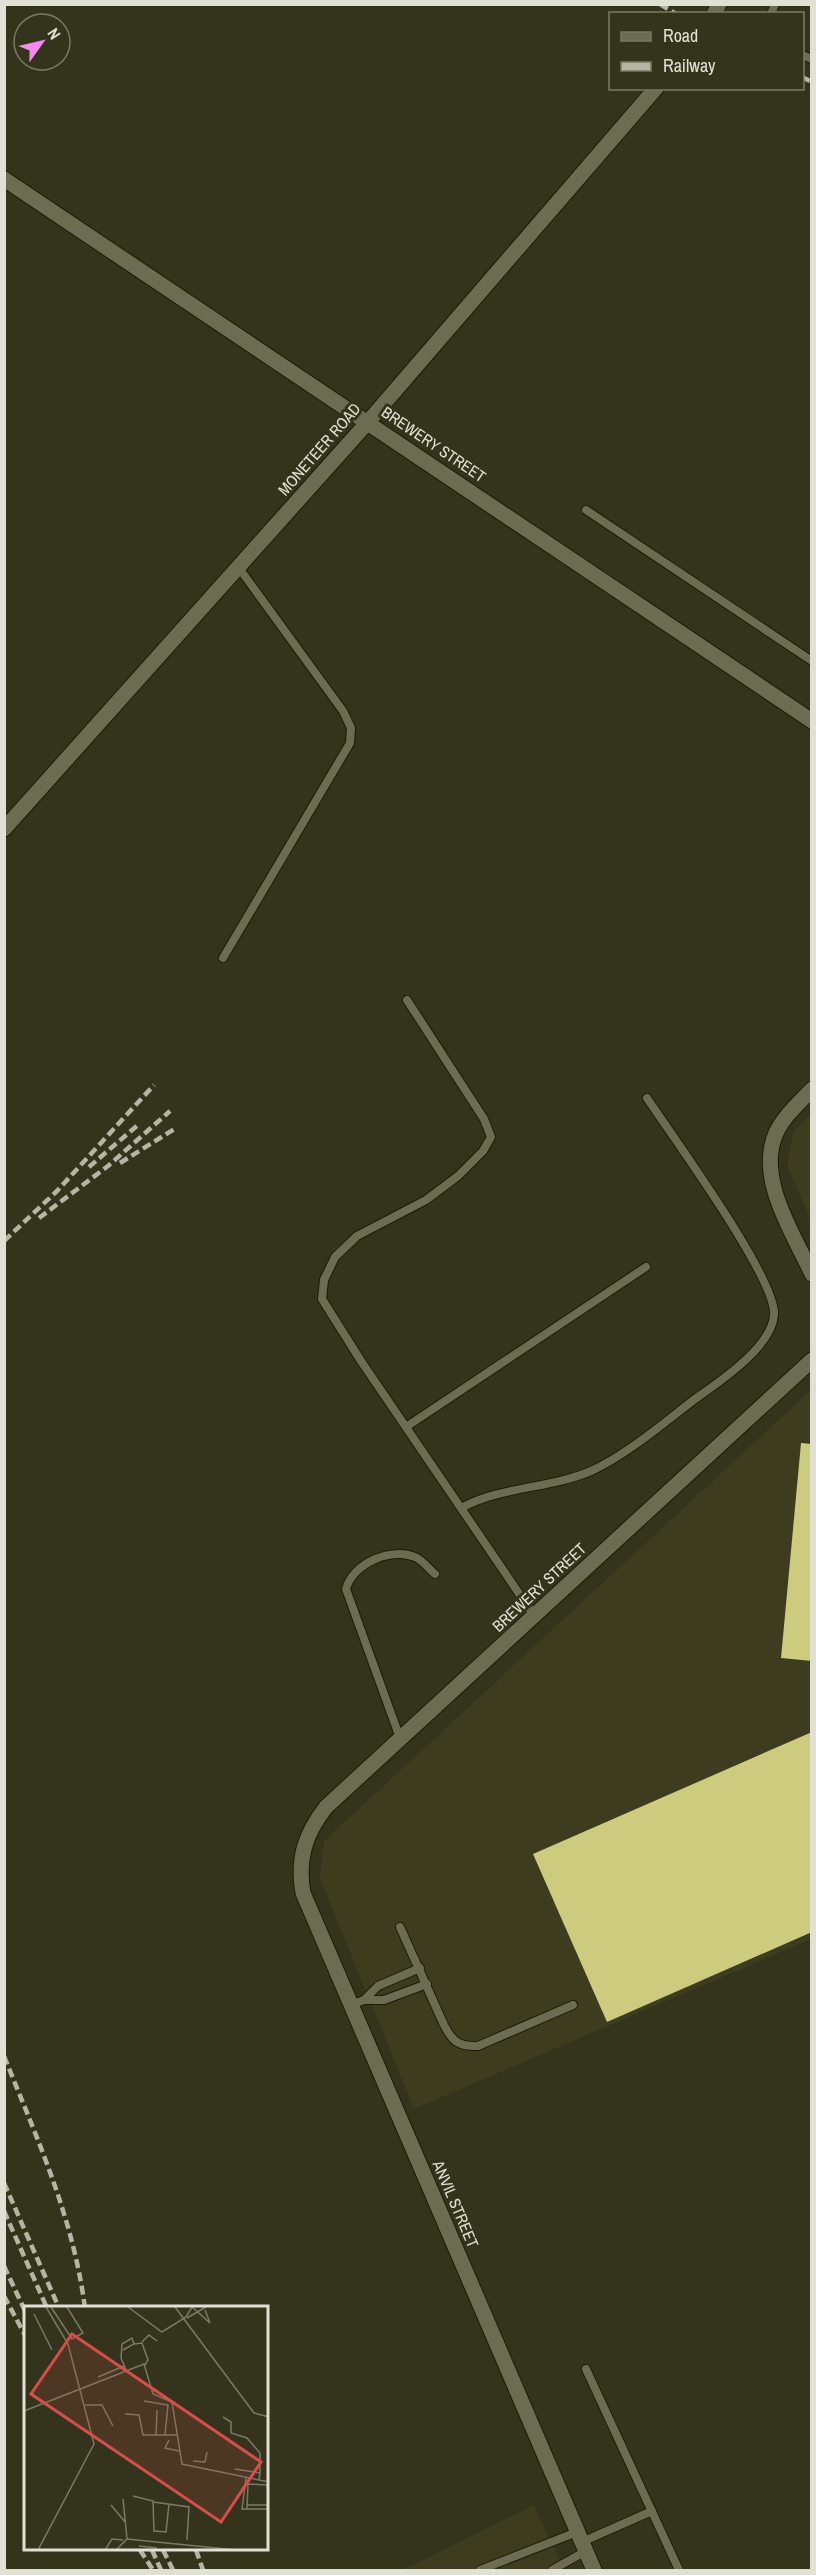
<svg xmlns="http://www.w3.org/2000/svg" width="816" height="2575" viewBox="0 0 816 2575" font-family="'Archivo Narrow',sans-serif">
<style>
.built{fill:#3d3c1e}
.building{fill:#cdcb7d}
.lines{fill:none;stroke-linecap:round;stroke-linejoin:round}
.lane-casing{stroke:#1c1b06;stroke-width:10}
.street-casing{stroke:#1c1b06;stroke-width:17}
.lane{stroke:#6c6c53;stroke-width:8}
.street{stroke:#6c6c53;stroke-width:15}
.rail{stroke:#b5b5a5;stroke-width:4.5;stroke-dasharray:9 4.5;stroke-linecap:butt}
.labels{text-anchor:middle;stroke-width:6;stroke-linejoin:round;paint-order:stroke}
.street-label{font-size:16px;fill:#e0e0d3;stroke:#34341d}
.inset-road{fill:none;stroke:#797966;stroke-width:1.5}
.view{fill:#d84d4a;fill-opacity:0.15;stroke:#d84d4a;stroke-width:3}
.inset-edge{fill:none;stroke:#e0e0d3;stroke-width:3}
</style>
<rect width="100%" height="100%" fill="#34341d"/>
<g class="built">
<polygon points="811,1113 811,1220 787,1166 793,1133"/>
<polygon points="811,1390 811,1939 414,2109 320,1878 324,1841"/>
<polygon points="534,2505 564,2570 402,2570"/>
</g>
<g class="building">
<polygon points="801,1443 812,1444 812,1661 781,1658"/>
<polygon points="812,1732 812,1932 607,2022 533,1854"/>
</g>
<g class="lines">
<g class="lane-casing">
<g id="lane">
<polyline points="771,14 775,4"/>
<polyline points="802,55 812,59"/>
<polyline points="586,510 812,661"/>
<polyline points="223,958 350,743 351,728 343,711 239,568"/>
<polyline points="407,1000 484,1119 491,1137 483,1151 458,1176 426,1200 357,1236 335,1257 324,1280 322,1299 361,1361 535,1617"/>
<polyline points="406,1427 646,1267"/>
<path d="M461,1508C502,1486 549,1489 591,1471C625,1456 665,1422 695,1399C719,1382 772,1347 774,1315C777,1279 672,1136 647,1098"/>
<path d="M400,1738L346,1589C353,1563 392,1546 417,1558C423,1561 429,1569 435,1574"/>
<path d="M400,1927L444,2025C452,2041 459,2047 478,2046L573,2005"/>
<polyline points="364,2000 378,1986 420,1968"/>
<polyline points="351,2005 364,2000 384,2000 427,1984"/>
<polyline points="586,2369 679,2570"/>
<polyline points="582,2542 652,2511"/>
<polyline points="480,2570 577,2532"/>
<polyline points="552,2570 586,2551"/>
</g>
</g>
<g class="street-casing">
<g id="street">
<polyline points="714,14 719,4"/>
<polyline points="4,179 812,721"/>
<polyline points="4,829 368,422 656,88"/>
<path d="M812,1089C799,1103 784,1116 776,1133C756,1178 793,1233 812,1274"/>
<path d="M594,2570L303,1893C297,1859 305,1834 326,1807L812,1360"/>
</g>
</g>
<use href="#lane" class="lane"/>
<use href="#street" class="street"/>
<g class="rail">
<polyline points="660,4 676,14"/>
<polyline points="802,77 812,82"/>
<polyline points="120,1163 176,1128"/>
<polyline points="89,1167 139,1124"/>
<polyline points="39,1218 108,1166 170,1111"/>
<polyline points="4,1241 57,1191 154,1085"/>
<path d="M4,2056C38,2141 73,2217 85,2308"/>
<polyline points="4,2183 59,2308"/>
<polyline points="4,2211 47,2308"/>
<polyline points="4,2266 26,2313"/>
<polyline points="4,2296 26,2337"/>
<polyline points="140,2550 153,2570"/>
<polyline points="152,2550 161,2570"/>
<polyline points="163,2550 173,2570"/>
<polyline points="196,2550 203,2570"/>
</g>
</g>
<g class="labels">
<g class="street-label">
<text transform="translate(434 444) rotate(34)" y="6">BREWERY STREET</text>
<text transform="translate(319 449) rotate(-49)" y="6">MONETEER ROAD</text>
<text transform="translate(539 1587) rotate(-43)" y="6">BREWERY STREET</text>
<text transform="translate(456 2204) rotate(67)" y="6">ANVIL STREET</text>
</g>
</g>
<g transform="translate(24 2306)">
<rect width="244" height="244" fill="#34341d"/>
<path class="inset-road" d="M27,1L48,33L59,27L43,1M104,1L138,26L162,11L168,1L186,17L181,4M151,1L230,107L245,111M10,8L28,44M163,12L182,1M118,36L125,29L133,35M110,38L118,37L124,54L121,59M99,44L110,38L108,32L98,38L97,52L102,64M74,71L100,60M120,95L144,99L141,129M61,99H78L89,120M0,105L120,58L129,88L148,96L158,158L245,176M101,108L115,109L119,129H153M199,111L207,116V127L223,132L236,147V167M132,129L133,104M145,134L141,142L155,145M169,155L181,156L183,146M211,163L236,167L235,174M222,172L218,203H245M224,178L243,179L244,190M109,190L129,195L130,225L142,226L145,198M99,193L103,233M129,196L165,201L163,234M87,199L102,217M223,199H245M223,203L224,178M115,240L133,242M14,244L70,138L44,38L22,1M81,244L88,233L99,234M92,244L103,233L212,244"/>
<path class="view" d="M48,28L237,156L197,216L7,88Z"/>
<rect width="244" height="244" class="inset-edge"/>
</g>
<rect width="816" height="2575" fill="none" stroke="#e0e0d3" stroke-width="12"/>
<rect x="609" y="12" width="195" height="78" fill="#34341d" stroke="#797966" stroke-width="1.5"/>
<rect x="621" y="32" width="30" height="9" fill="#6c6c53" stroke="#797966" stroke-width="1.5"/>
<text x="663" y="42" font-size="18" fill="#e0e0d3">Road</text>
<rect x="621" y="62" width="30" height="9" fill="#b5b5a5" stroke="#797966" stroke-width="1.5"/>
<text x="663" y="72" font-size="18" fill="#e0e0d3">Railway</text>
<g transform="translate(42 42) rotate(56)"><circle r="28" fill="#34341d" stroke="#797966" stroke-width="1.5"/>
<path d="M0-4.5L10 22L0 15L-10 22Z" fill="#f589ee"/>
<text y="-9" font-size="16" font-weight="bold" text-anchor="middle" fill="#e0e0d3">N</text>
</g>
</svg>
